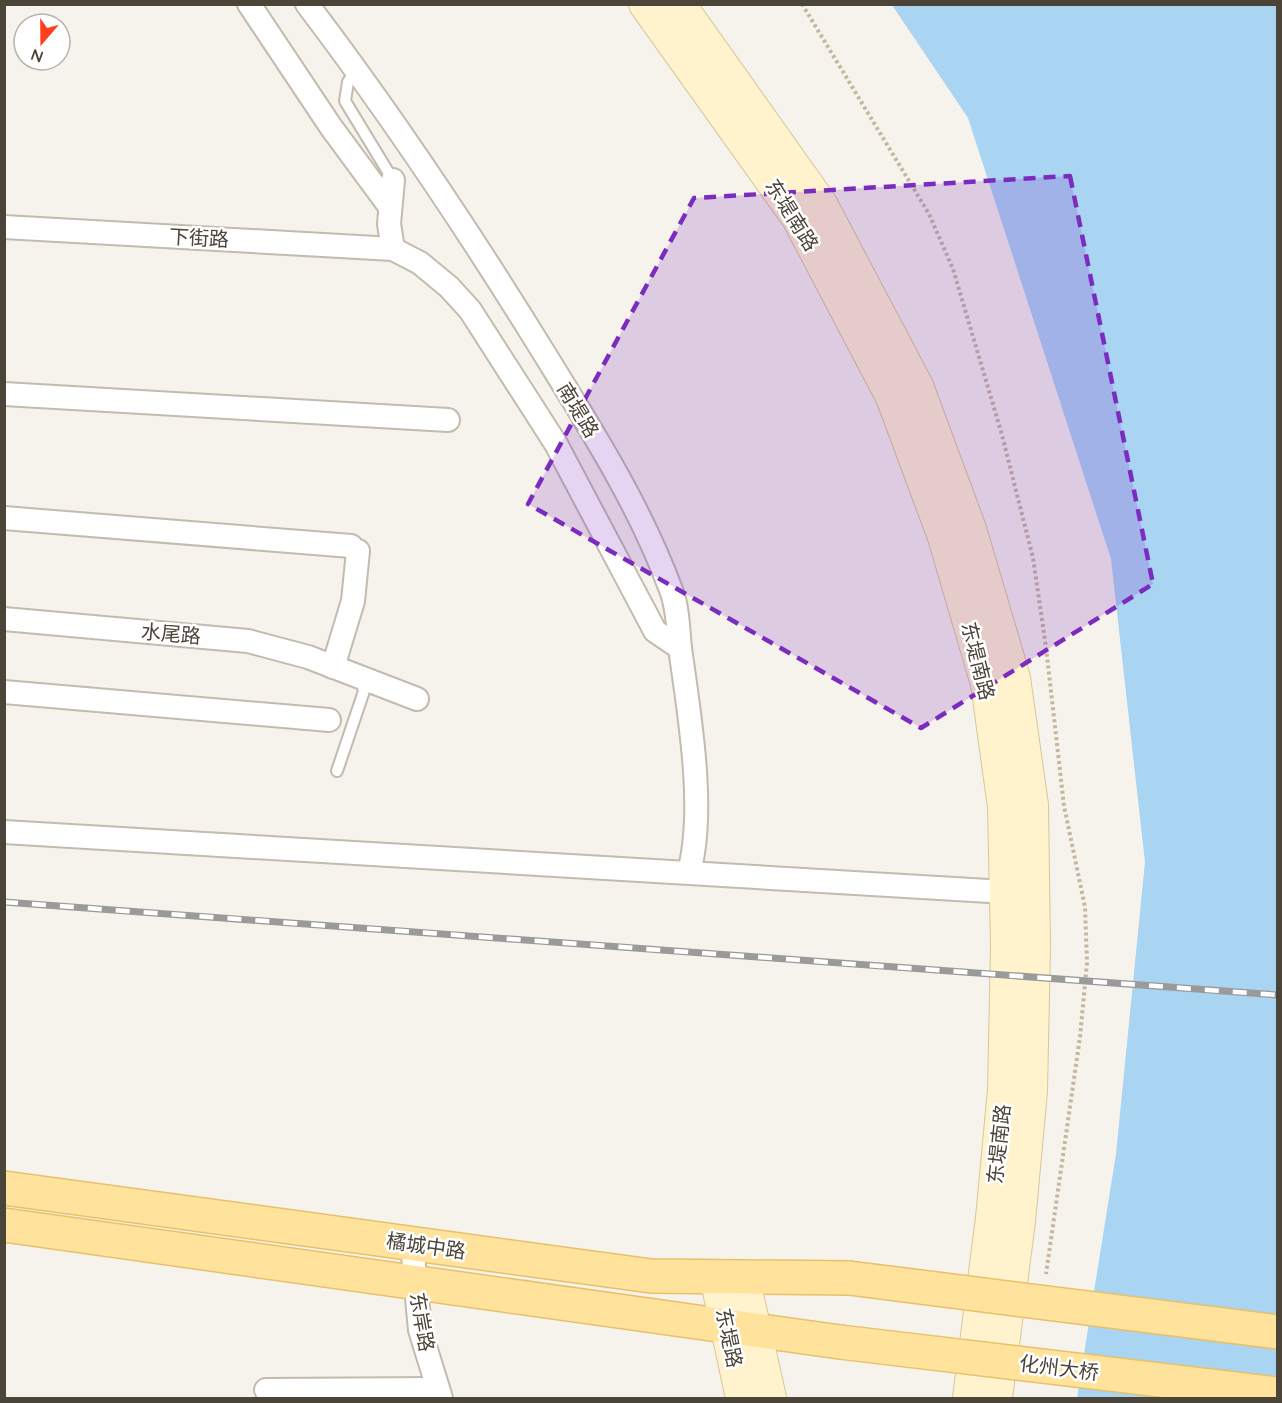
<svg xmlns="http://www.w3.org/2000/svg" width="1282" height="1403" viewBox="0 0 1282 1403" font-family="Quicksand,'Noto Sans SC',sans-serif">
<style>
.water{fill:#a9d4f2}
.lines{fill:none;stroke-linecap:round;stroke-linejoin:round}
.lane-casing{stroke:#c2bbae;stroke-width:14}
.street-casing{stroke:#c2bbae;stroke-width:26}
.secondary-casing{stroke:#d6c79b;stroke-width:34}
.primary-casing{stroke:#e6c16a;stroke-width:36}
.path{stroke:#c4b79f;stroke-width:4;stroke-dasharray:3 3;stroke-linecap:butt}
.lane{stroke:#fff;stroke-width:10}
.street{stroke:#fff;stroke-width:22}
.secondary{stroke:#fff3cd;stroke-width:32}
.primary{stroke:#ffe39c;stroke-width:33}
.rail-casing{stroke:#9a9a9a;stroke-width:7}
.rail{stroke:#fff;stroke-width:4.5;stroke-dasharray:14;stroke-linecap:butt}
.primary-bridge-casing{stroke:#e6c16a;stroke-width:36;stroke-linecap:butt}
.primary-bridge{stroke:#ffe39c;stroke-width:33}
.marked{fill:#7b2cbf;fill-opacity:0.2;stroke:#7b2cbf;stroke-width:4.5;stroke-dasharray:12 8;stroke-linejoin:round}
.labels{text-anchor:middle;stroke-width:5;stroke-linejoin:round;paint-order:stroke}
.street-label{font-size:20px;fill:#4b4439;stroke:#fff}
</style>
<rect width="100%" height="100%" fill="#f6f3ec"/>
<polygon class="water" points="892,5 1277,5 1277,1398 1077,1398 1116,1154 1145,862 1111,559 968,118"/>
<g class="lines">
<g class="lane-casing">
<g id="lane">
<polyline points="356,70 348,82 345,101 393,180"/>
<polyline points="337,771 364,691 361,679"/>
</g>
</g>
<g class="street-casing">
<g id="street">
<polyline points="249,4 331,127 390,207"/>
<path d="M307,4C392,116 470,233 544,353C591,429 640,506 671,590C678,607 678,629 680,648C689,713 706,809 689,872"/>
<polyline points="4,227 393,249 420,263 449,287 470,310 556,444 655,631 680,648"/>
<polyline points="393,249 389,224 393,180"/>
<polyline points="4,394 448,420"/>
<polyline points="4,518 351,546"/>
<polyline points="4,619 248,641 308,657 417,699"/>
<polyline points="333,667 353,601 358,551"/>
<polyline points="4,692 329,720"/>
<polyline points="4,832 1021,893"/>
<polyline points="412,1244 420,1330 441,1398"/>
<polyline points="266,1390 437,1389"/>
</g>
</g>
<g class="secondary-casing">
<g id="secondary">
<polyline points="645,4 798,218 892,397 944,537 987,684 1004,807 1007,946 1004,1090 992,1218 969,1398"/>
<polyline points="679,4 821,204 917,386 970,529 1014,678 1032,805 1034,946 1031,1091 1019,1221 996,1398"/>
<polyline points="716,1277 742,1398"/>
<polyline points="743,1277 770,1398"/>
</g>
</g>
<g class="primary-casing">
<g id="primary">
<polyline points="4,1188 651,1276 849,1278"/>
<polyline points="4,1225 840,1342"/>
</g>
</g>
<polyline class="path" points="802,4 929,214 953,269 1002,435 1033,558 1046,647 1064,806 1085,907 1087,963 1080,1037 1046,1274"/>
<use href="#lane" class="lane"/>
<use href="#street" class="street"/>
<use href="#secondary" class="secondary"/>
<use href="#primary" class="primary"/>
<g class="rail-casing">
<polyline id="rail" points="4,902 1278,995"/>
</g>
<use href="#rail" class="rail"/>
<g class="primary-bridge-casing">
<g id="primary-bridge">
<polyline points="849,1278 1278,1332"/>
<polyline points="840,1342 1278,1394"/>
</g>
</g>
<use href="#primary-bridge" class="primary-bridge"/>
</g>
<path class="marked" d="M1070,176L1153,584L921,728L528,504L694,198Z"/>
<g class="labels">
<g class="street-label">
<text transform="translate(792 215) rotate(58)" y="7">东堤南路</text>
<text transform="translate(199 238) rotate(3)" y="7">下街路</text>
<text transform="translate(578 410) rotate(59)" y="7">南堤路</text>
<text transform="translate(171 634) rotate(5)" y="7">水尾路</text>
<text transform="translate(978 661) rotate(76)" y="7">东堤南路</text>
<text transform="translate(999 1144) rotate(-84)" y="7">东堤南路</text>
<text transform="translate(426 1246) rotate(8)" y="7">橘城中路</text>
<text transform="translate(422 1322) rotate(80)" y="7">东岸路</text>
<text transform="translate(729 1338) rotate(78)" y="7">东堤路</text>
<text transform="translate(1059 1368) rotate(7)" y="7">化州大桥</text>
</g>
</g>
<rect width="1282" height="1403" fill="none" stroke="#4b4439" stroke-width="12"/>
<g transform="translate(42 42) rotate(200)"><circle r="28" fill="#ffffff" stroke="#b7b4b0" stroke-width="1.5"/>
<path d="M0-4.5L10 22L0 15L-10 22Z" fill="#fc3f1d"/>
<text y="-9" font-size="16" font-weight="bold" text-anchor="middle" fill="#4b4439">N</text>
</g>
</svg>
